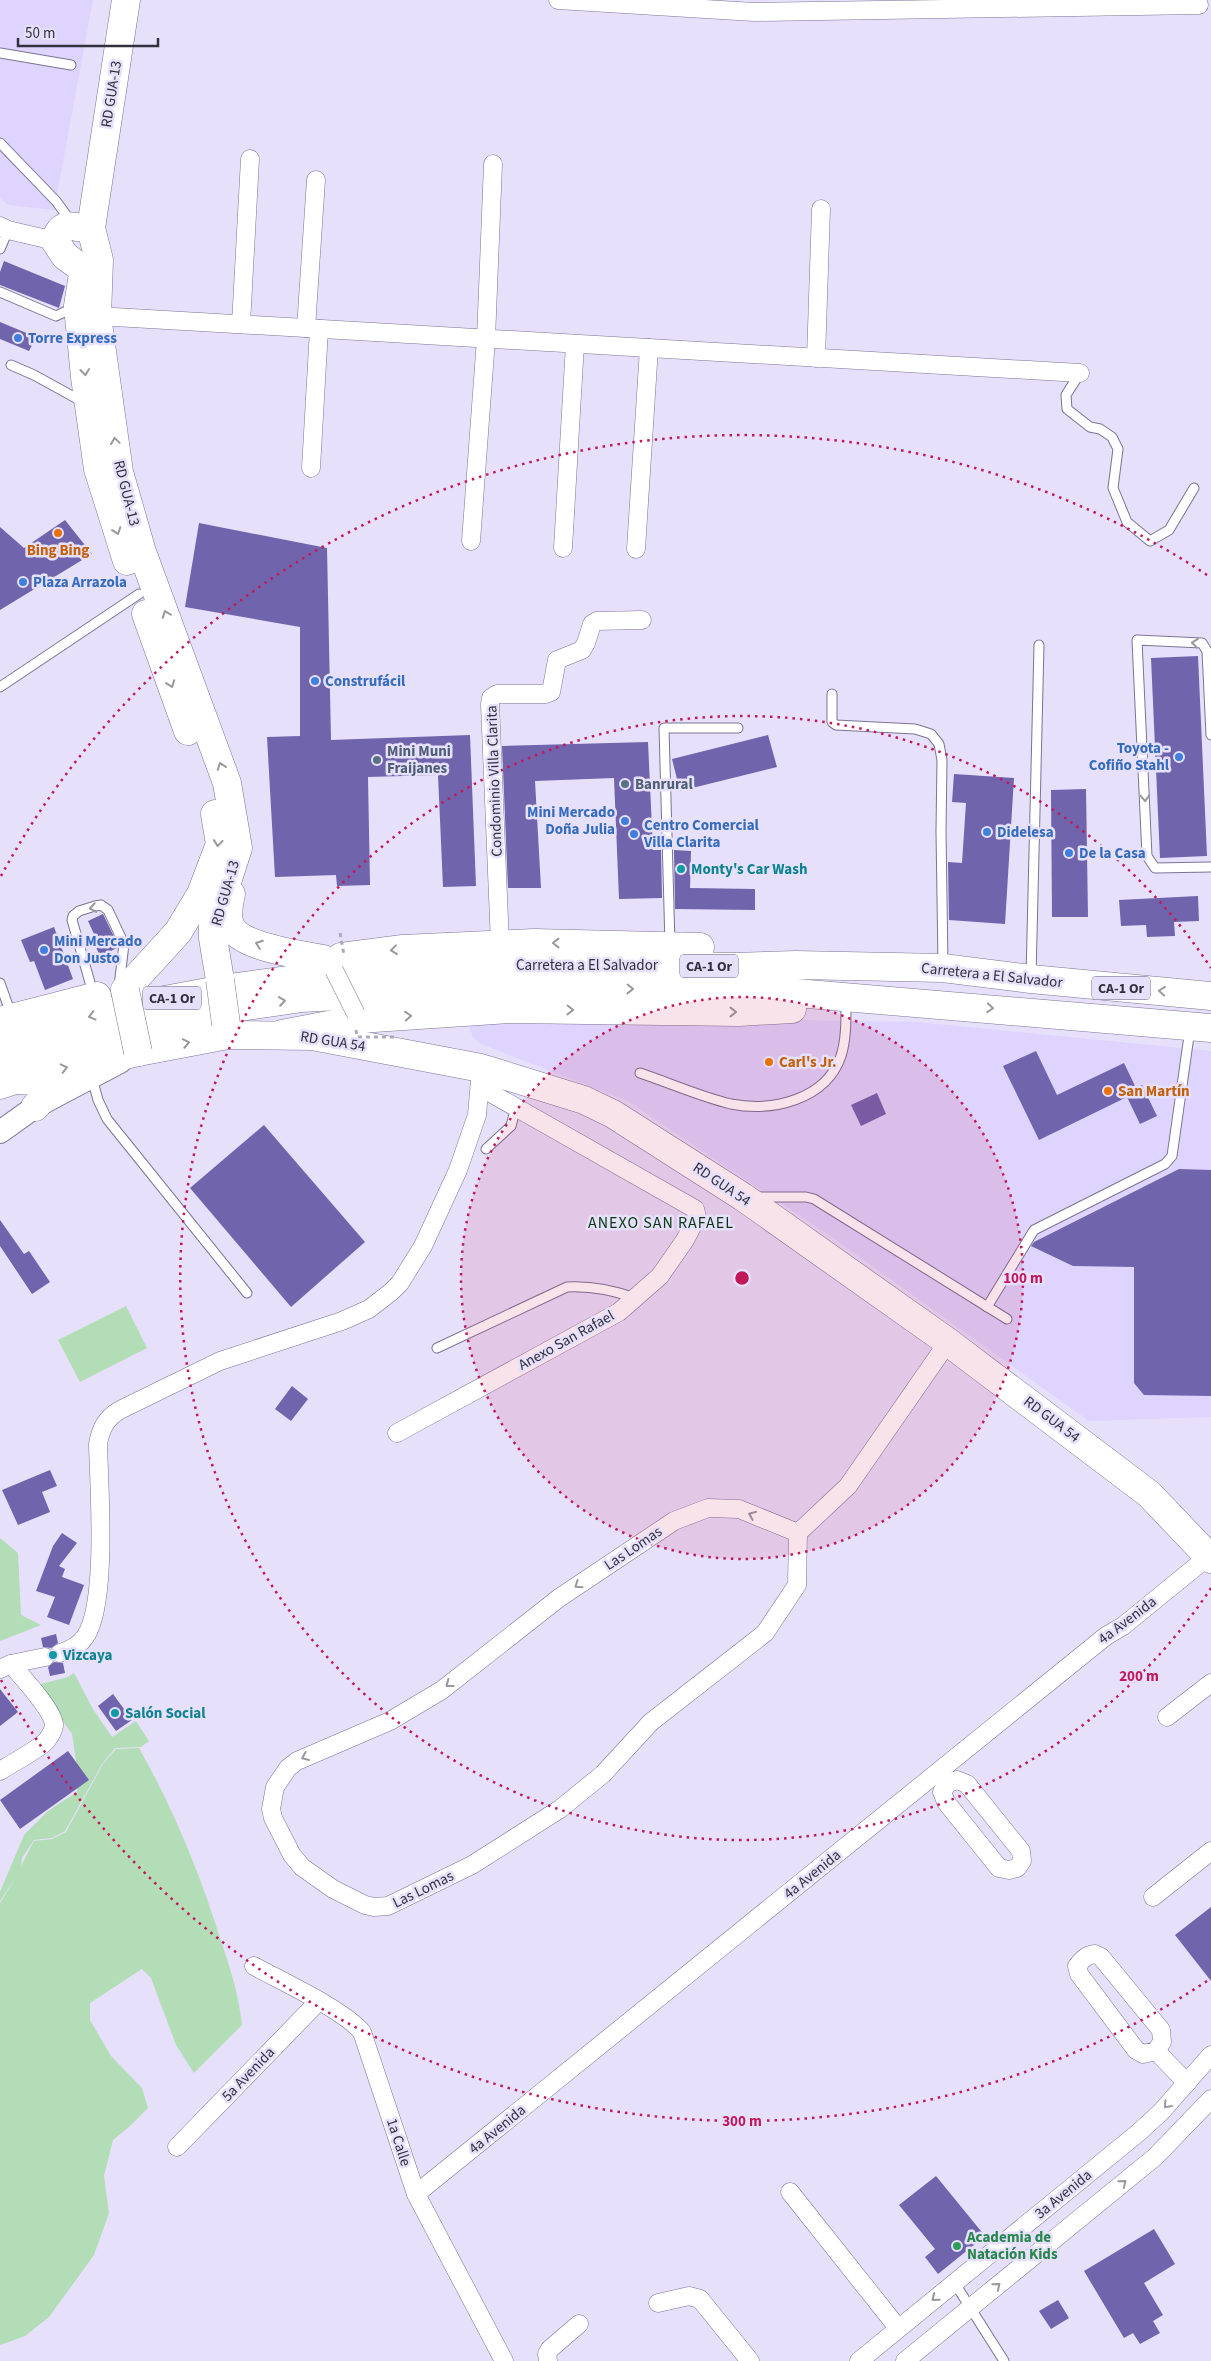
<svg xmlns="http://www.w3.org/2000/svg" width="1211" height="2361" viewBox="0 0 1211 2361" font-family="'Source Sans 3',sans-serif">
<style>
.built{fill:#ded4fd}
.green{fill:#b3ddb6}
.building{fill:#7064ac}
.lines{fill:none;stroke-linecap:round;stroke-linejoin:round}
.service-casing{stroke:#7b7493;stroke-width:11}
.minor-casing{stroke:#7b7493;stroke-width:19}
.tertiary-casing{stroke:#7b7493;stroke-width:24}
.primary-casing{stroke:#7b7493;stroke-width:29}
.trunk-casing{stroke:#7b7493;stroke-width:29}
.service{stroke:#fff;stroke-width:9}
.minor{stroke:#fff;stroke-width:18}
.tertiary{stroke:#fff;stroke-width:22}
.primary{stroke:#fff;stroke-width:28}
.trunk{stroke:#fff;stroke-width:28}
.minor-bridge-casing{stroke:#7b7493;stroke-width:19;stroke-linecap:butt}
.primary-bridge-casing{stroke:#7b7493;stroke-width:29;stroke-linecap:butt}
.path-bridge{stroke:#ada8bf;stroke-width:3;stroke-dasharray:4 4;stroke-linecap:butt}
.minor-bridge{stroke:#fff;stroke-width:18}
.primary-bridge{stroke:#fff;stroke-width:28}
.oneway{stroke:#99989e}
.ring{fill:none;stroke:#c2185b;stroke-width:2.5;stroke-dasharray:2.5 5}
.shop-dot{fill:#3f7fe0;stroke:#e6e0fb;stroke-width:2}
.food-dot{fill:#e8710a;stroke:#e6e0fb;stroke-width:2}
.service-dot{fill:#5c6f8a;stroke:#e6e0fb;stroke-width:2}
.culture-dot{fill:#0f9aa8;stroke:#e6e0fb;stroke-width:2}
.leisure-dot{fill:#2e9e5b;stroke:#e6e0fb;stroke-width:2}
.labels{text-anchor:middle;stroke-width:5;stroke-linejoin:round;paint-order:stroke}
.shield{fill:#e6e0fb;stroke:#696576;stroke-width:1}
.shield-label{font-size:14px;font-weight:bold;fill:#33303d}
.street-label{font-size:15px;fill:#33303d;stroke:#e6e0fb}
.shop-label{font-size:15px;font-weight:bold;fill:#366cbe;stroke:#e6e0fb;text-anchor:start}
.food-label{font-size:15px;font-weight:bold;fill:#c56008;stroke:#e6e0fb;text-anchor:start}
.service-label{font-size:15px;font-weight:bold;fill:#4e5e75;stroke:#e6e0fb;text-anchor:start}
.culture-label{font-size:15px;font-weight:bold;fill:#0d838f;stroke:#e6e0fb;text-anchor:start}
.leisure-label{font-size:15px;font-weight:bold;fill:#27864d;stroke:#e6e0fb;text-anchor:start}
.neighbourhood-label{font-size:16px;letter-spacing:1px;fill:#083711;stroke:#e6e0fb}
.centre{fill:#c2185b;stroke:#e6e0fb;stroke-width:2.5}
.ring-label{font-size:15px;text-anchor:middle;font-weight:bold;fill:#c2185b;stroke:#e6e0fb;stroke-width:5;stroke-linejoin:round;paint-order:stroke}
</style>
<rect width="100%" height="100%" fill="#e6e0fb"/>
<g class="built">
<polygon points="0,0 93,0 54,210 8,205 0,198"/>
<polygon points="525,1016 918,1022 1211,1051 1211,1417 1089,1421 833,1238 628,1101 481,1044 473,1037 470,1029 470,1020"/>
</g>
<g class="green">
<polygon points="126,1306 147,1348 80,1382 58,1340"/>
<polygon points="0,1538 18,1553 21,1615 41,1625 0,1641"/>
<path d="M74,1673L93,1709L112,1737L136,1721L149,1741L141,1747L115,1748L102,1764L65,1831L52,1838L34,1840L22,1858L21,1866L34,1841L52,1839L66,1832L103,1764L116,1749L139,1748C174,1810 201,1876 222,1944C231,1971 239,1996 242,2025L194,2073L176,2045L151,1978L142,1969L90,2003V2020L111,2056L142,2088L148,2108L130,2126L113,2140L104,2176L109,2213L94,2255L49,2317L25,2336L0,2345V1903L16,1877L0,1901V1892L24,1835L48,1811L77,1792V1767L72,1734L37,1685L68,1677Z"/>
</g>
<g class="building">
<polygon points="4,261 65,286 59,308 0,285 0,272"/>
<polygon points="0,322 36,337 29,351 0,339"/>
<polygon points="65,520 92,554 0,610 0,527 24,548"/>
<polygon points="199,523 327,548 331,740 470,735 476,886 443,887 438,775 368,777 370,885 337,886 336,875 275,877 267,737 300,736 300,627 185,607"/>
<polygon points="1198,656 1207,856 1160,858 1151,658"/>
<polygon points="768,735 777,767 680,791 672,759"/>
<polygon points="648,742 653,850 661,850 662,898 619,899 614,778 535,781 541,888 508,888 502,746"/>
<polygon points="954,774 1014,778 1005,924 949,920 948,862 962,863 966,803 952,802"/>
<polygon points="1086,789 1088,917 1052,917 1051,790"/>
<polygon points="674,850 691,851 690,888 755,889 755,910 675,909"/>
<polygon points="1198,896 1199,921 1174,922 1175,936 1147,937 1146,925 1121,926 1119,900"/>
<polygon points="103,914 118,945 117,948 100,956 91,936 94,934 88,921"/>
<polygon points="54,927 73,979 45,990 34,961 30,962 21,940"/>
<polygon points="1036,1051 1057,1095 1124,1063 1136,1088 1142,1085 1157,1116 1140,1124 1127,1097 1039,1140 1003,1066"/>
<polygon points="877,1093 886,1114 861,1126 851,1105"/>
<polygon points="264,1125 365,1242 291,1307 190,1188"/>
<polygon points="1179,1169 1211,1170 1211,1396 1144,1395 1134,1383 1134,1267 1073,1266 1031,1246 1034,1242"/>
<polygon points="0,1220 24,1254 29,1251 50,1282 32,1294 0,1246"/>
<polygon points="292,1386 308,1399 291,1421 275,1409"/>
<polygon points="50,1470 57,1486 42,1492 50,1512 18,1525 2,1490"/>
<polygon points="62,1533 77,1543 59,1566 65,1569 62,1577 84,1585 69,1625 47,1617 55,1597 36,1591 53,1546"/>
<polygon points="56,1634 58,1643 51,1648 43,1647 41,1638"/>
<polygon points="54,1662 63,1663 65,1673 50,1676 48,1667"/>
<polygon points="0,1689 18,1712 0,1726"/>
<polygon points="113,1694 132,1720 116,1731 98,1706"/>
<polygon points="68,1751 89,1780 20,1829 0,1800"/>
<polygon points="1211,1907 1211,1981 1175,1935"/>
<polygon points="936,2176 985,2236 938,2274 925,2257 935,2249 899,2205"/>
<polygon points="1154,2229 1175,2264 1144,2283 1163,2315 1153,2321 1160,2333 1140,2344 1133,2333 1124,2338 1084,2271"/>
<polygon points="1058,2300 1069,2318 1051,2329 1039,2311"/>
</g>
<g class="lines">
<g class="service-casing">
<g id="service">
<polyline points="0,53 71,65"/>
<polyline points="0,143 56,201 72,223"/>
<polyline points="0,249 8,230"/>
<polyline points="0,292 56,316 75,307"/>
<polyline points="11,365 34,375 83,402"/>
<polyline points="1080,373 1066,395 1067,409 1090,427 1100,429 1112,437 1118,449 1113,488 1127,522 1150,541 1169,530 1194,488"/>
<polyline points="0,687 139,594"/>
<polyline points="832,694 832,722 836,725 915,729 931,734 939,744 942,760 941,831 943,965"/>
<polyline points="1211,735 1207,651 1202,643 1137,640 1147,856 1155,868 1211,867"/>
<polyline points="670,944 664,728 738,728"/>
<polyline points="1031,977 1039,645"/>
<polyline points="0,983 11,1014"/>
<polyline points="93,993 72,920 73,916 79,911 95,906 101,905 108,910 124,944 119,986"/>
<path d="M640,1073C670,1083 701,1097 731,1104C772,1112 826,1100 841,1056C846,1040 846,1023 846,1006"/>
<polyline points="92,1078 98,1100 107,1119 247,1293"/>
<polyline points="486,1149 511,1126 516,1107"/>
<polyline points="756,1197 806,1197 814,1199 1007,1319"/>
<polyline points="987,1307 1034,1230 1165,1164 1172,1156 1190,1029"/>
<path d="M437,1348L567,1287C590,1286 613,1290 634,1298"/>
<polyline points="954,2282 1004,2361"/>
</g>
</g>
<g class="minor-casing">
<g id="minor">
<polyline points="558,0 754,12 1199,5"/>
<polyline points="0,226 8,230 55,241"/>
<polyline points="97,316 1080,373"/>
<polyline points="241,324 250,159"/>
<polyline points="306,328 316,180"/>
<polyline points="816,358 821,209"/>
<polyline points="311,468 319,329"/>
<polyline points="471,541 486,339 493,164"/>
<polyline points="563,548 575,344"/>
<polyline points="636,549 649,348"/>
<polyline points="500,944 490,704 491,698 497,694 546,694 551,692 557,660 582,650 586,643 592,624 597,621 642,620"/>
<polyline points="397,1433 619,1312 660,1276 685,1240 697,1217 695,1209 480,1087"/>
<polyline points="798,1533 739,1509 708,1508 674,1521 559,1598 442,1690 390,1721 297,1761 288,1768 275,1787 271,1809 273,1818 292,1855 302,1867 333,1889 365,1905 374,1907 388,1906 472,1865 560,1809 603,1774 651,1722 765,1633 797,1585 798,1533 848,1486 948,1342"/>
<path d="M60,1653C70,1650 79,1646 85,1637C108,1604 99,1486 98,1444C101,1428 106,1418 120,1410L220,1361L342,1321L369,1309L391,1292L400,1283L423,1246L458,1170L477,1115L481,1068"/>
<polyline points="0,1669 11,1664 45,1657"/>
<polyline points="1167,1717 1211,1683"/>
<path d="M0,1771C14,1762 30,1754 43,1744C48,1740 54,1731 54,1724C52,1709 22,1677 11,1664"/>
<polygon points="957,1780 967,1784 1021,1851 1022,1861 1017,1868 1009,1870 999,1868 946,1802 942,1792 948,1783"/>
<polyline points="1153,1897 1211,1851"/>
<path d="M1095,1954L1101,1957L1161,2030L1162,2042L1156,2051L1143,2054L1136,2050L1079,1974L1077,1966C1083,1959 1086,1955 1095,1954Z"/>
<path d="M254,1966C281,1981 344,2010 362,2032L416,2194L504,2361"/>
<polyline points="1156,2051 1187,2083"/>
<polyline points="177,2147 319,2001"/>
<polyline points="790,2192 898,2328"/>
<polyline points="416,2194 1106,1636 1123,1626 1209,1556"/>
<polyline points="658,2303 689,2296 700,2299 750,2361"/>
<polyline points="548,2361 547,2354 550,2349 579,2324"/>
<polyline points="859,2361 1138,2133 1161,2112 1211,2055"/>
<polyline points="905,2361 1155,2157 1211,2099"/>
</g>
</g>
<g class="tertiary-casing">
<polyline id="tertiary" points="0,1132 35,1107 120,1062"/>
</g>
<g class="primary-casing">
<g id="primary">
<polyline points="126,0 91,228 99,260 97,316 119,472 142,552 227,783 238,848 213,925 213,938 220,980"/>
<polyline points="84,268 78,306 85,377 98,469 127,561"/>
<path d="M84,270L65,256L55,241C62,218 74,229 91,228"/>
<polyline points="146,614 188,731"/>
<path d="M231,894C229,904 226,915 230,925C240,948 300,954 323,959"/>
<polyline points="125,990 178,932 201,894 220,844 215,814"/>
<polyline points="138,1052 228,1035 312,1036 481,1068 584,1100 613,1114 743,1197 948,1342 1149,1494 1211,1559"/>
</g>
</g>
<g class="trunk-casing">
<g id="trunk">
<polyline points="341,957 403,949 534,943 700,947"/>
<polyline points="0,1021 97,996"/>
<polyline points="282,1034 359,1019 510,1009 739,1012 792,1009"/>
<polyline points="0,1043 96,1015 154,1002 229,988 295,979 365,973 534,963 735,967 796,965 943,968 1031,979 1211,996"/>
<polyline points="0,1064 57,1046 158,1021 233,1008 302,998 476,988 598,988 796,993 1211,1028"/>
<polyline points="15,1080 37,1081 45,1087 46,1095 35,1107"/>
<polyline points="0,1085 15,1080 138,1052"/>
</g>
</g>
<use href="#service" class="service"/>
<use href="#minor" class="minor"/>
<use href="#tertiary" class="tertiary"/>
<use href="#primary" class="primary"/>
<use href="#trunk" class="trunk"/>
<g class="minor-bridge-casing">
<polyline id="minor-bridge" points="334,970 356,1014"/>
</g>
<g class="primary-bridge-casing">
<g id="primary-bridge">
<polyline points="220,980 226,1024"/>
<polyline points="125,990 138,1052"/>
</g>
</g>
<g class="path-bridge">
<polyline points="340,933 344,955"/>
<polyline points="356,1030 357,1037 394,1037"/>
</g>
<use href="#minor-bridge" class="minor-bridge"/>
<use href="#primary-bridge" class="primary-bridge"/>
</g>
<defs><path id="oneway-chevron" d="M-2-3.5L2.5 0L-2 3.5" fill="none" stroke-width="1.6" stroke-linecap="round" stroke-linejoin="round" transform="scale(1.25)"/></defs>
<g class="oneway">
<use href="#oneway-chevron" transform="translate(85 372) rotate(84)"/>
<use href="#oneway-chevron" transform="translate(115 441) rotate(-98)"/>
<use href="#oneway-chevron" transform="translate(117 531) rotate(71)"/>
<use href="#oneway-chevron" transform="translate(166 614) rotate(-111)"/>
<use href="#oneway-chevron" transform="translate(1195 643) rotate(-174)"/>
<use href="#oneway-chevron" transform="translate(171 684) rotate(70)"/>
<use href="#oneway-chevron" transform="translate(221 766) rotate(-110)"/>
<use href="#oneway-chevron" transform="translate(1145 798) rotate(87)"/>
<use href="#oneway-chevron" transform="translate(218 843) rotate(95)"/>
<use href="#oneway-chevron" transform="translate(93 908) rotate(170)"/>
<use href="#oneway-chevron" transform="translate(556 943) rotate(-180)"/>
<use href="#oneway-chevron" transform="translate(259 944) rotate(-160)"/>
<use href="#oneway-chevron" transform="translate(394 950) rotate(173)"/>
<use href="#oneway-chevron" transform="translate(630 989) rotate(1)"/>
<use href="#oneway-chevron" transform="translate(1162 991) rotate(-175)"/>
<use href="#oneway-chevron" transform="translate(282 1001) rotate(-8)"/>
<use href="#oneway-chevron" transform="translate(990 1008) rotate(5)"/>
<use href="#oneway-chevron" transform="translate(570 1010) rotate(1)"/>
<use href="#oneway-chevron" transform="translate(733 1012)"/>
<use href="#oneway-chevron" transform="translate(92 1016) rotate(165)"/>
<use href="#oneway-chevron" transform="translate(408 1016) rotate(-4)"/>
<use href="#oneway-chevron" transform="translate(186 1043) rotate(-11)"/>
<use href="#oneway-chevron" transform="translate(64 1068) rotate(-13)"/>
<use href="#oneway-chevron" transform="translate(752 1515) rotate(-158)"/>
<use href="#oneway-chevron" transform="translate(578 1585) rotate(146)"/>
<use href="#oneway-chevron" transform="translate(449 1684) rotate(143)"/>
<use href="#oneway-chevron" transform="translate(305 1757) rotate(157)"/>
<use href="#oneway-chevron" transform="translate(1167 2105) rotate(132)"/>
<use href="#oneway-chevron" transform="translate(1123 2183) rotate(-39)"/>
<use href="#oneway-chevron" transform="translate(997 2286) rotate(-39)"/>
<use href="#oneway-chevron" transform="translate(935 2298) rotate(141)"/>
</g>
<circle cx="742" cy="1278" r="281" fill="#c2185b" fill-opacity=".12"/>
<g class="ring">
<circle cx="742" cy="1278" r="281"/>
<path d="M1211 1588A562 562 0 1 1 1211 968"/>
<path d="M1207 1981A843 843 0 0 1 1 1680M1 876A843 843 0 0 1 1207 575"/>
</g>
<g class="shop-dot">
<circle cx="18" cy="338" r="5"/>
<circle cx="23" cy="582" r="5"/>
<circle cx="315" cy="681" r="5"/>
<circle cx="1179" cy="757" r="5"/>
<circle cx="625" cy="821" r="5"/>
<circle cx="987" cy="832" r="5"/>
<circle cx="634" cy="834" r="5"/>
<circle cx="1069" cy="853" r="5"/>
<circle cx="44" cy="950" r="5"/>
</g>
<g class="food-dot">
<circle cx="58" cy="533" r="5"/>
<circle cx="769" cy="1062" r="5"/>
<circle cx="1108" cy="1091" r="5"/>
</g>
<g class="service-dot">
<circle cx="377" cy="760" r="5"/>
<circle cx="625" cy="784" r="5"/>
</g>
<g class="culture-dot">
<circle cx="681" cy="869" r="5"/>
<circle cx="53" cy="1655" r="5"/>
<circle cx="115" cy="1713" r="5"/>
</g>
<circle class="leisure-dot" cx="957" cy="2246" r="5"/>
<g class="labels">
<g class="shield">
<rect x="680" y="954.5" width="58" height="23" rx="4"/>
<rect x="1092" y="976.5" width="58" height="23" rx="4"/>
<rect x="143" y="986.5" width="58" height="23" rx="4"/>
</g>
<g class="shield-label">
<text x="709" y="971">CA-1 Or</text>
<text x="1121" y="993">CA-1 Or</text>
<text x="172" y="1003">CA-1 Or</text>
</g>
<g class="street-label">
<text transform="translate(111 94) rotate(-81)" y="5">RD GUA-13</text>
<text transform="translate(127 493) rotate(76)" y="5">RD GUA-13</text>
<text transform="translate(494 781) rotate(-92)" y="5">Condominio Villa Clarita</text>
<text transform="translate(225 893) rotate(-74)" y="5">RD GUA-13</text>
<text x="587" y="970">Carretera a El Salvador</text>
<text transform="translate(992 975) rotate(6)" y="5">Carretera a El Salvador</text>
<text transform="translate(333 1041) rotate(9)" y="5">RD GUA 54</text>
<text transform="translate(722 1184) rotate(34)" y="5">RD GUA 54</text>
<text transform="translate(566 1340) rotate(-29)" y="5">Anexo San Rafael</text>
<text transform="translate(1052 1419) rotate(37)" y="5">RD GUA 54</text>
<text transform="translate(633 1548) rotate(-34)" y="5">Las Lomas</text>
<text transform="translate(1127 1620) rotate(-37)" y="5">4a Avenida</text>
<text transform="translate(812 1874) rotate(-39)" y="5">4a Avenida</text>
<text transform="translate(423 1889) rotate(-26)" y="5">Las Lomas</text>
<text transform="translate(248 2074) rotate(-46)" y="5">5a Avenida</text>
<text transform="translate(497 2129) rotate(-39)" y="5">4a Avenida</text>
<text transform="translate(399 2142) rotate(72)" y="5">1a Calle</text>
<text transform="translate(1063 2194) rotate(-39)" y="5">3a Avenida</text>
</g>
<g class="shop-label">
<text x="28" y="343">Torre Express</text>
<text x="33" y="587">Plaza Arrazola</text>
<text x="325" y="686">Construfácil</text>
<text x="1169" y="753" text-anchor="end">Toyota -<tspan x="1169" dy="17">Cofiño Stahl</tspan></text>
<text x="615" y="817" text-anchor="end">Mini Mercado<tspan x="615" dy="17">Doña Julia</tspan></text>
<text x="644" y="830">Centro Comercial<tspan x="644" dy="17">Villa Clarita</tspan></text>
<text x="997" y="837">Didelesa</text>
<text x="1079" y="858">De la Casa</text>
<text x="54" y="946">Mini Mercado<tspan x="54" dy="17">Don Justo</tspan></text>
</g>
<g class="food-label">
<text x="58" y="555" text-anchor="middle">Bing Bing</text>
<text x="779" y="1067">Carl's Jr.</text>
<text x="1118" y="1096">San Martín</text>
</g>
<g class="service-label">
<text x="387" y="756">Mini Muni<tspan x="387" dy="17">Fraijanes</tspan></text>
<text x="635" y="789">Banrural</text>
</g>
<g class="culture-label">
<text x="691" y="874">Monty's Car Wash</text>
<text x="63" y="1660">Vizcaya</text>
<text x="125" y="1718">Salón Social</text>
</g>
<g class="leisure-label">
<text x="967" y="2242">Academia de<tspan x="967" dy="17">Natación Kids</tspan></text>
</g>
<g class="neighbourhood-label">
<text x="661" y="1228">ANEXO SAN RAFAEL</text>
</g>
</g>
<circle cx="742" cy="1278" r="8" class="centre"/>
<g class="ring-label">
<text x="1023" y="1283">100 m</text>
<text x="1139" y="1681">200 m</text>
<text x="742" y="2126">300 m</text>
</g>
<path d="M18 38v8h140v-8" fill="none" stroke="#33303d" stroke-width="2.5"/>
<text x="25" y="38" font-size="15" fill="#33303d" stroke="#e6e0fb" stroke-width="4" paint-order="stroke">50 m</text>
</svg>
